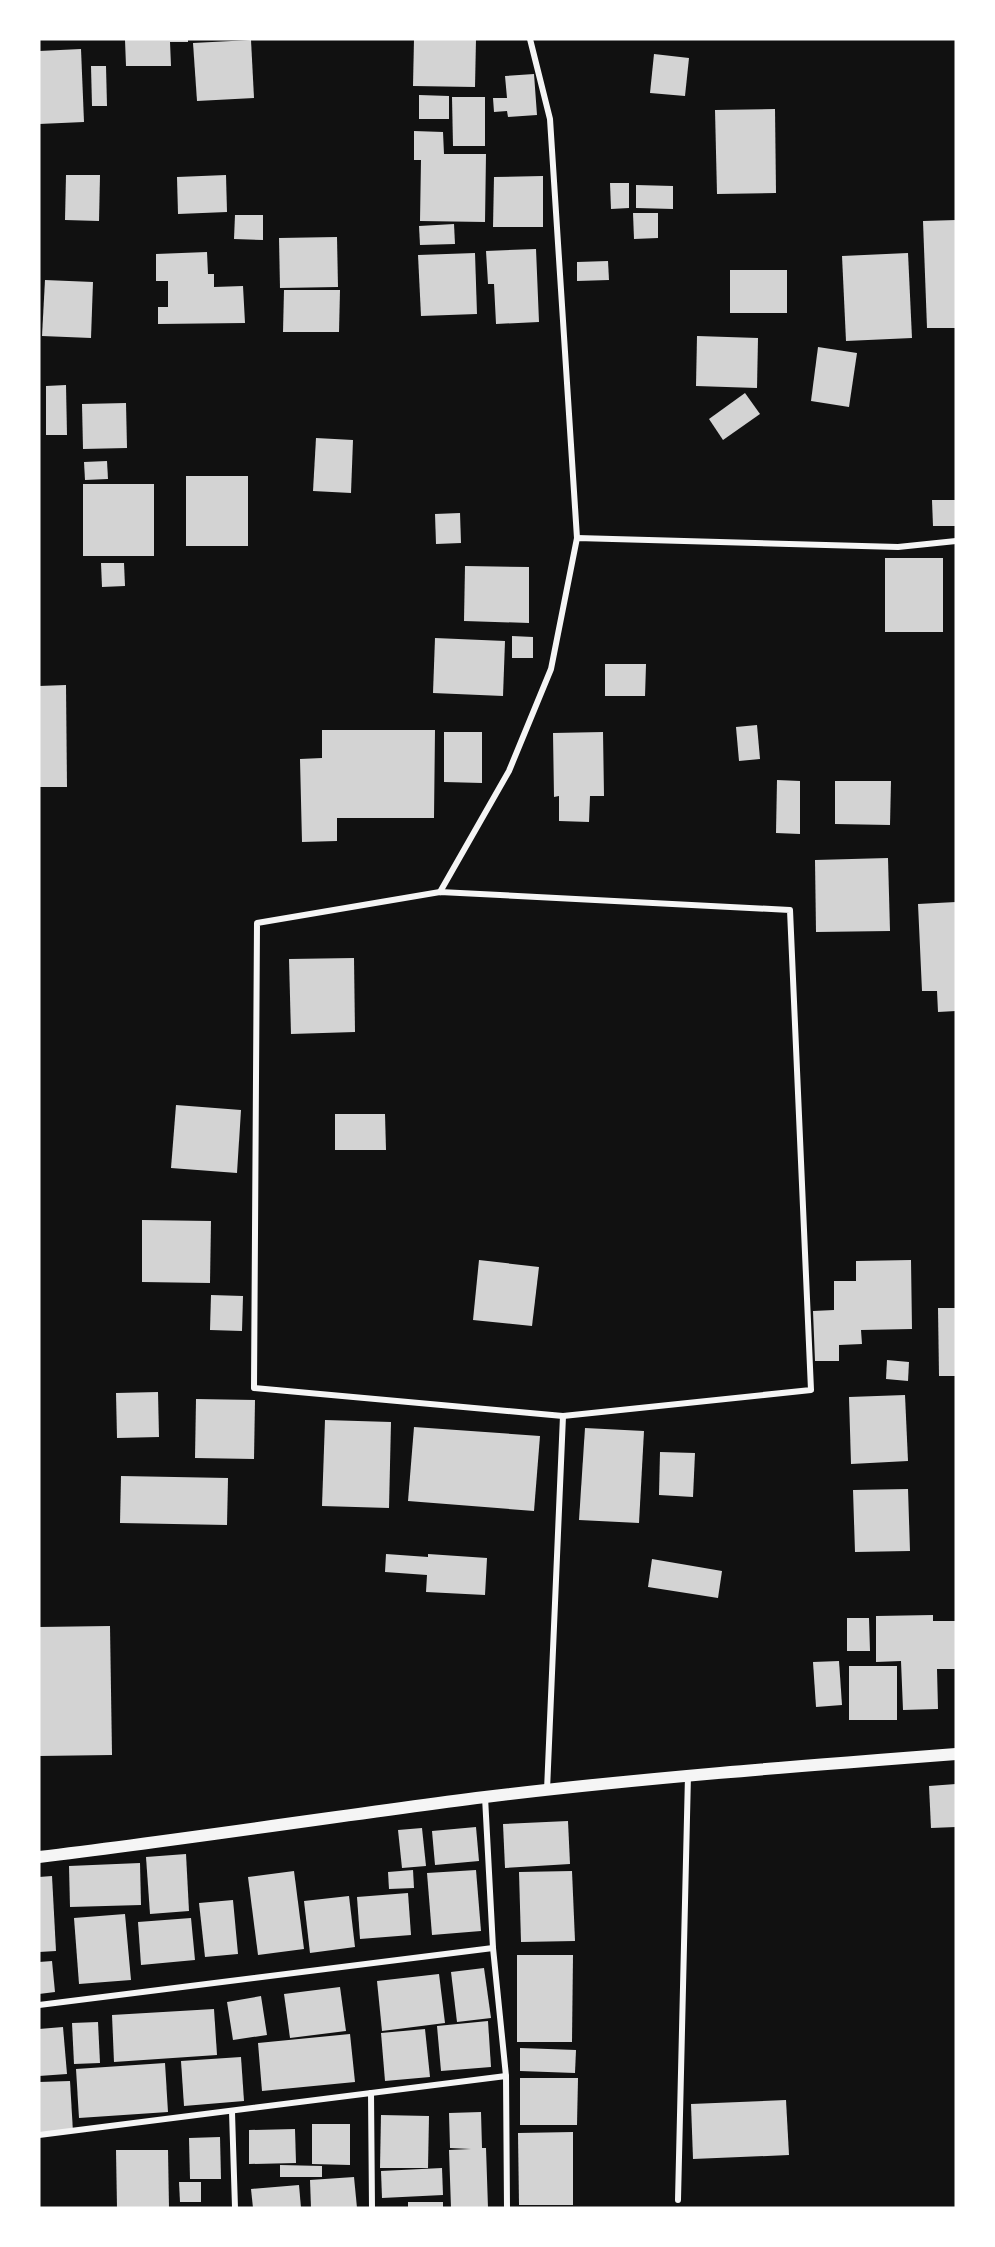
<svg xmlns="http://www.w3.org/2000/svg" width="995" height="2247" viewBox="0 0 995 2247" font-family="'Asap Condensed',sans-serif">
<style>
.building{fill:#d3d3d3}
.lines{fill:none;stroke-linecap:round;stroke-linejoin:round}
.minor{stroke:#f5f5f5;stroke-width:6}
.secondary{stroke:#f5f5f5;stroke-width:12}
</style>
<rect width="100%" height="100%" fill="#111"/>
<g class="building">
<polygon points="188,39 188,42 170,42 171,66 126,66 125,40"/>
<polygon points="414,39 476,39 475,87 413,86"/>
<polygon points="251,40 254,98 197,101 193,43"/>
<polygon points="81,49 84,122 39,124 39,51"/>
<polygon points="654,54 689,58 685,96 650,93"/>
<polygon points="91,66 106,66 107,106 92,106"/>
<polygon points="534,74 537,115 508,117 507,111 494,112 493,98 507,98 505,76"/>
<polygon points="419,95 449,96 449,119 419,119"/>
<polygon points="452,97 485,97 485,146 453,146"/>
<polygon points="775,109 776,193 717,194 715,110"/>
<polygon points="414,131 443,132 444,154 486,154 485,222 420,221 421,160 414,160"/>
<polygon points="66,175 100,175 99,221 65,220"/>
<polygon points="226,175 227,212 178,214 177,177"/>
<polygon points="543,176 543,227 493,227 494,177"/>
<polygon points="610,183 629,183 629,208 611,209"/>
<polygon points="636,185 673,186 673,209 636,208"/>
<polygon points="633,213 658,213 658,238 634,239"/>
<polygon points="235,215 263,215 263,240 234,239"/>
<polygon points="956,220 956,328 927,328 923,221"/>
<polygon points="454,224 455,244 420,245 419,226"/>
<polygon points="337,237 338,287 280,288 279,238"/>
<polygon points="536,249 539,322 496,324 494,284 488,284 486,251"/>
<polygon points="207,252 208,274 214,274 214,287 243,286 245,323 158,324 158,307 168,307 168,281 156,281 156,254"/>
<polygon points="475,253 477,314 421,316 418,255"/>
<polygon points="908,253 912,338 846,341 842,256"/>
<polygon points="608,261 609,280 577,281 577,262"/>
<rect x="730" y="270" width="57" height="43"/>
<polygon points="45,280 93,282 91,338 42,336"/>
<polygon points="284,290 340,290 339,332 283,332"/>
<polygon points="697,336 758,338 757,388 696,386"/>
<polygon points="818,347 857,353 849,407 811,401"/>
<polygon points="66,385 67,435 46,435 46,386"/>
<polygon points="745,393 760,414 723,440 709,419"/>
<polygon points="126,403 127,448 83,449 82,404"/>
<polygon points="316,438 353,440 351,493 313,491"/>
<polygon points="107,461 108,479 85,480 84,462"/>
<rect x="186" y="476" width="62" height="70"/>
<rect x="83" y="484" width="71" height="72"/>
<polygon points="932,500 956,500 956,526 933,526"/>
<polygon points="460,513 461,543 436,544 435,514"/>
<rect x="885" y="558" width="58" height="74"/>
<polygon points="101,563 124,563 125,586 102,587"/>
<polygon points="465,566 529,567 529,623 464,621"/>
<polygon points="512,636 533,637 533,658 512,658"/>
<polygon points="435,638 505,641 503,696 433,693"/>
<polygon points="605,664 646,664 645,696 605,696"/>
<polygon points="66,685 67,787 39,787 39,686"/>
<polygon points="757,725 760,759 739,761 736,727"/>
<polygon points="322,730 435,730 434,818 337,818 337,841 302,842 300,759 322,758"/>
<polygon points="444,732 482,732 482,783 444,782"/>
<polygon points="603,732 604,796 590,796 589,822 559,821 559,796 554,797 553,733"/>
<polygon points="777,780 800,781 800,834 776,833"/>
<polygon points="835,781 891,781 890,825 835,824"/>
<polygon points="888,858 890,931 816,932 815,860"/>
<polygon points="956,902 956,1011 938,1012 937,991 922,991 918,904"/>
<polygon points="354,958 355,1032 291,1034 289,959"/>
<polygon points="176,1105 241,1110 237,1173 171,1168"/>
<polygon points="335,1114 385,1114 386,1150 335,1150"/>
<polygon points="142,1220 211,1221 210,1283 142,1282"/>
<polygon points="479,1260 539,1267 532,1326 473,1320"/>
<polygon points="911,1260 912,1329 861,1330 862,1344 839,1345 839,1361 815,1361 813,1311 834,1310 834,1281 856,1281 856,1261"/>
<polygon points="211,1295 243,1296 242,1331 210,1330"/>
<polygon points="938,1308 956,1308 956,1376 939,1376"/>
<polygon points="887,1360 909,1362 908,1381 886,1379"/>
<polygon points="158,1392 159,1437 117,1438 116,1393"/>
<polygon points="905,1395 908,1461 851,1464 849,1397"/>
<polygon points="196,1399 255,1400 254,1459 195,1458"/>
<polygon points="325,1420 391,1422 389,1508 322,1506"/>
<polygon points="414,1427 540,1436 534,1511 408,1501"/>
<polygon points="585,1428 644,1431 639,1523 579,1520"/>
<polygon points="660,1452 695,1453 693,1497 659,1495"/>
<polygon points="121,1476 228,1478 227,1525 120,1523"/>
<polygon points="908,1489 910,1551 855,1552 853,1490"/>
<polygon points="386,1554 428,1557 428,1554 487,1558 485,1595 426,1592 427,1575 385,1572"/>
<polygon points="652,1559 722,1571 718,1598 648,1587"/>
<polygon points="933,1615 933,1621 956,1621 956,1669 937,1669 938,1709 903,1710 901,1661 876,1662 876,1616"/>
<polygon points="847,1618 869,1618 870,1651 847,1651"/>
<polygon points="110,1626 112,1755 39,1756 39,1627"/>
<polygon points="839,1661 842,1705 816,1707 813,1662"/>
<rect x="849" y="1666" width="48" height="54"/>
<polygon points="956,1784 956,1827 931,1828 929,1786"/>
<polygon points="568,1821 570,1864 505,1868 503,1824"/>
<polygon points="476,1827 479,1861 435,1865 432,1831"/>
<polygon points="422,1828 426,1866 402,1868 398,1830"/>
<polygon points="186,1854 189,1911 150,1914 146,1857"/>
<polygon points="140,1863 141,1905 70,1907 69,1866"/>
<polygon points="413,1870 414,1888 389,1889 388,1872"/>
<polygon points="476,1870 481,1931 432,1935 427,1873"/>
<polygon points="294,1871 304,1949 258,1955 248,1877"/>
<polygon points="572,1871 575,1941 521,1942 519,1872"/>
<polygon points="52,1876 56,1951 39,1952 39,1877"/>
<polygon points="408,1893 411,1935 360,1939 357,1897"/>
<polygon points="349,1896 355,1947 310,1953 304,1901"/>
<polygon points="233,1900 238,1954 205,1957 199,1903"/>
<polygon points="125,1914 131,1980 79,1984 74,1918"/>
<polygon points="191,1918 195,1960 141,1965 138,1922"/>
<polygon points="517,1955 573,1955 572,2042 517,2042"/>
<polygon points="52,1961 55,1992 39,1994 39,1962"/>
<polygon points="484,1968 491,2018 457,2022 451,1972"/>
<polygon points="439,1974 445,2023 382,2031 377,1981"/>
<polygon points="340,1987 346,2031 290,2038 284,1994"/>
<polygon points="261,1996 267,2035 233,2040 227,2002"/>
<polygon points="214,2009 217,2055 114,2062 112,2015"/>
<polygon points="488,2021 491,2067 441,2071 437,2026"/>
<polygon points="98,2022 100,2063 74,2064 72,2023"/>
<polygon points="63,2027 67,2074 39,2076 39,2029"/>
<polygon points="425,2029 430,2077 385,2081 381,2033"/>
<polygon points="350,2034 355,2082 262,2091 258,2043"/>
<polygon points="520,2048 576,2050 575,2073 520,2071"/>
<polygon points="241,2057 244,2101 184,2106 181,2061"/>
<polygon points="165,2063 168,2112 79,2118 76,2069"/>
<polygon points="520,2078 578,2078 577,2125 520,2125"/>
<polygon points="70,2081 73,2132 39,2134 39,2082"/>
<polygon points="786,2100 789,2155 693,2159 691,2104"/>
<polygon points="481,2112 482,2148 486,2148 488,2208 451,2208 449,2150 471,2149 450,2148 449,2113"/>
<polygon points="381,2115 429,2116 428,2168 380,2168"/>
<polygon points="312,2124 350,2124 350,2165 312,2164"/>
<polygon points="295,2129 296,2163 249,2164 249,2130"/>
<polygon points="573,2132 573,2205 519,2205 518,2133"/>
<polygon points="220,2137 221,2179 190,2179 189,2138"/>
<polygon points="116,2150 168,2150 169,2208 117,2208"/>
<polygon points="280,2165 322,2166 322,2177 280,2177"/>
<polygon points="442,2168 443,2195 382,2198 381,2171"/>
<polygon points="354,2177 357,2208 311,2208 310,2180"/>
<polygon points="179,2182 201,2182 201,2202 180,2202"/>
<polygon points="299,2185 301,2208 253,2208 251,2189"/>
<rect x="408" y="2202" width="35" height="6"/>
</g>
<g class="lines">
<g class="minor">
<polyline points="530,39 550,119 577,538"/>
<polygon points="440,892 790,910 811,1390 563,1416 254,1388 257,923"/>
<polyline points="440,892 509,771 551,669 577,538 898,547 956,541"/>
<polyline points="547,1790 563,1416"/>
<polyline points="485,1797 493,1948 506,2076 507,2208"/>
<polyline points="39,2005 493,1948"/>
<polyline points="371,2093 372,2208"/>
<polyline points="232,2112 235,2208"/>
<polyline points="39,2135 506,2076"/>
<polyline points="678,2200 688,1775"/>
</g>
<path class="secondary" d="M39,1857C188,1839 336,1816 485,1797C642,1778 799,1766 956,1754"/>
</g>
<rect width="995" height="2247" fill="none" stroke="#ffffff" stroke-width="81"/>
</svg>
